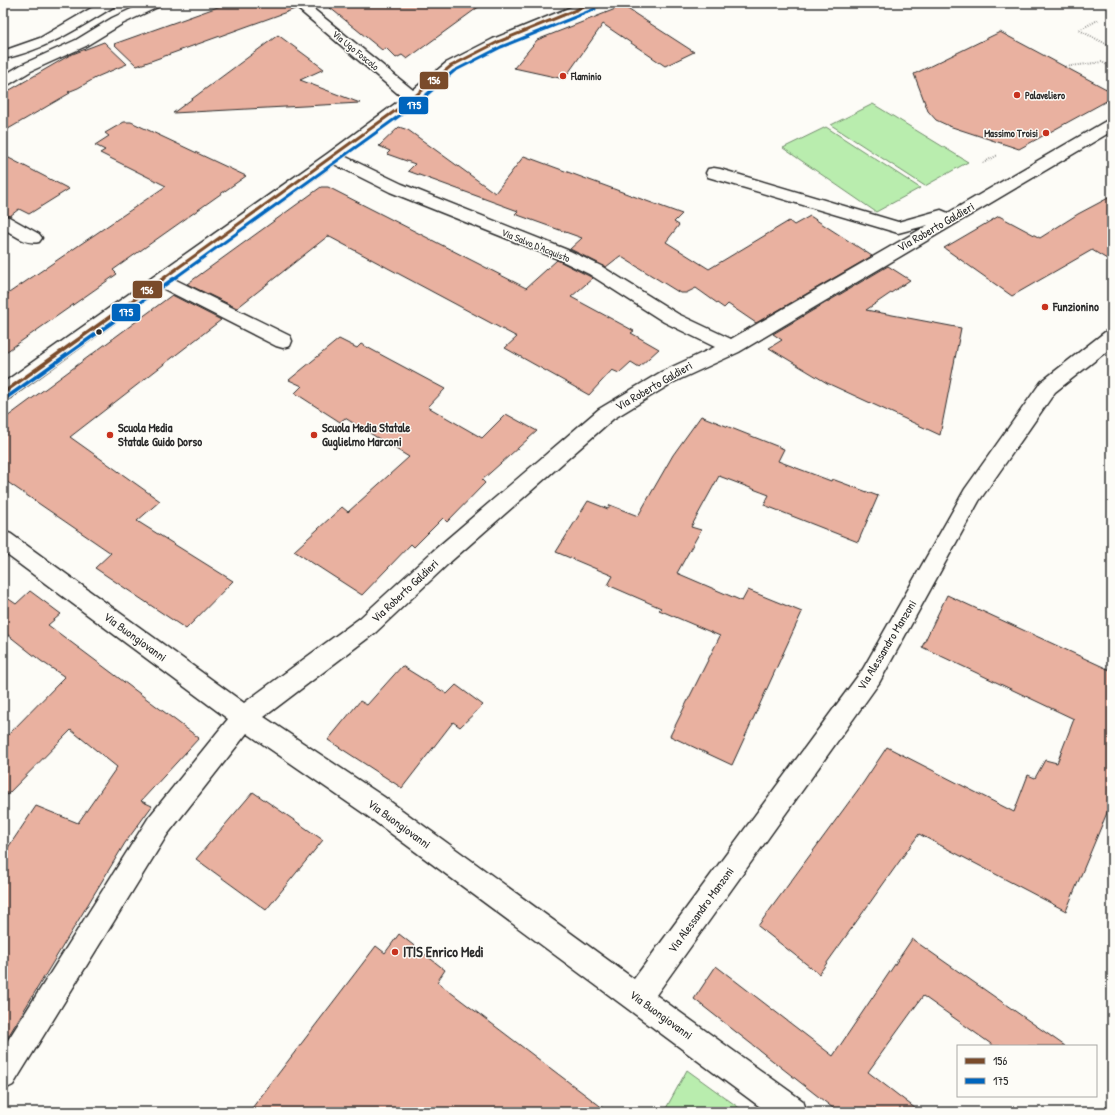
<svg xmlns="http://www.w3.org/2000/svg" width="1115" height="1115" viewBox="0 0 1115 1115" font-family="'Patrick Hand',sans-serif">
<style>
.green{fill:#b9edae;stroke:#728c6c}
.building{fill:#e9b1a0;stroke:#2b2b2b}
.lines{fill:none;stroke-linecap:round;stroke-linejoin:round}
.minor-casing{stroke:#2b2b2b;stroke-width:3}
.path{stroke:#2b2b2b;stroke-width:2;stroke-dasharray:0.5 2;stroke-linecap:butt}
.minor{fill:#fdfcf7;fill-rule:evenodd}
.bus-1-far1-casing{stroke:#fdfcf7;stroke-width:5}
.bus-1-casing{stroke:#fdfcf7;stroke-width:6}
.bus-2-far1-casing{stroke:#fdfcf7;stroke-width:5}
.bus-2-casing{stroke:#fdfcf7;stroke-width:6}
.bus-1-far1{stroke:#7a4b2a;stroke-width:3}
.bus-1{stroke:#7a4b2a;stroke-width:3.5}
.bus-2-far1{stroke:#0065bd;stroke-width:3}
.bus-2{stroke:#0065bd;stroke-width:3.5}
.poi-dot{fill:#c8321e;stroke:#fdfcf7;stroke-width:1.5}
.bus-dot{fill:#2b2b2b;stroke:#fdfcf7;stroke-width:1.5}
.labels{text-anchor:middle;stroke-width:3;stroke-linejoin:round;paint-order:stroke}
.far-street-label{font-size:10px;fill:#2b2b2b;stroke:#fdfcf7}
.far-poi-label{font-size:10px;font-weight:bold;fill:#2b2b2b;stroke:#fdfcf7;text-anchor:start}
.street-label{font-size:12px;fill:#2b2b2b;stroke:#fdfcf7}
.poi-label{font-size:12px;font-weight:bold;fill:#2b2b2b;stroke:#fdfcf7;text-anchor:start}
.near-poi-label{font-size:14px;font-weight:bold;fill:#2b2b2b;stroke:#fdfcf7;text-anchor:start}
.line-badge{stroke:#fdfcf7;stroke-width:1.5}
.badge-label{font-size:11px;text-anchor:middle;font-weight:bold;fill:#fff}
</style>
<rect width="100%" height="100%" fill="#fdfcf7"/>
<filter id="ink" filterUnits="userSpaceOnUse"><feTurbulence type="fractalNoise" baseFrequency=".025" numOctaves="2"/><feDisplacementMap in="SourceGraphic" scale="8" xChannelSelector="R" yChannelSelector="G"/><feConvolveMatrix kernelMatrix="1 2 1 2 8 2 1 2 1" color-interpolation-filters="sRGB"/></filter>
<g filter="url(#ink)">
<g class="green">
<polygon points="873,104 968,162 925,186 831,125"/>
<polygon points="826,127 920,188 876,212 783,148"/>
<polygon points="687,1070 745,1112 664,1112"/>
</g>
<g class="building">
<polygon points="229,3 290,3 295,9 137,66 114,44"/>
<polygon points="324,3 484,3 407,59 402,55 396,58 386,48 382,50"/>
<polygon points="623,6 694,52 665,66 603,24 564,79 514,68 537,40"/>
<polygon points="1000,32 1112,92 1112,98 1019,149 949,126 936,120 928,111 914,74"/>
<polygon points="278,35 324,69 300,80 360,103 173,113"/>
<polygon points="104,42 127,64 99,76 78,88 68,92 70,93 3,132 3,94 70,55"/>
<polygon points="124,122 131,122 246,176 113,270 117,274 3,354 3,297 166,186 100,153 105,150 95,145 109,136 105,133"/>
<polygon points="399,127 408,130 495,193 524,156 682,214 674,222 679,225 666,242 709,269 789,221 794,225 810,216 872,256 756,323 728,304 724,308 696,288 686,293 680,293 620,256 606,267 570,249 582,238 515,214 518,211 408,171 415,164 387,154 390,151 379,146"/>
<polygon points="3,155 69,189 29,214 19,209 10,216 3,215"/>
<polygon points="321,187 328,187 526,288 557,260 593,278 571,297 634,331 631,333 659,349 639,367 631,362 619,373 612,370 589,395 505,348 517,337 328,236 237,308 187,284"/>
<polygon points="1112,196 1112,262 1092,250 1012,296 944,248 999,216 1040,238 1078,214"/>
<polygon points="888,266 910,280 866,310 961,328 940,435 827,383 769,348 782,340 773,334"/>
<polygon points="172,295 221,320 70,437 160,501 137,521 233,581 186,629 95,568 111,553 3,479 3,420"/>
<polygon points="339,339 357,348 361,344 445,389 428,407 482,438 506,414 537,431 482,480 485,483 447,522 443,518 414,547 411,544 362,595 294,551 342,507 348,512 409,457 345,418 340,422 295,393 302,386 289,380"/>
<polygon points="701,416 784,449 778,461 831,481 832,479 878,496 858,542 764,505 769,495 719,476 691,527 701,530 677,573 742,601 748,590 802,612 732,765 670,736 720,636 659,610 661,608 608,585 613,576 556,552 588,501 608,509 610,505 638,516 673,455"/>
<polygon points="30,591 61,614 48,625 199,738 141,801 152,806 125,843 3,1045 3,855 36,806 78,823 117,767 71,730 3,799 3,740 65,677 41,661 3,631 3,595 16,604"/>
<polygon points="947,595 1112,671 1112,800 1109,808 1066,911 919,834 819,974 758,926 863,783 887,747 1014,812 1028,775 1035,778 1045,760 1057,763 1074,719 922,647"/>
<polygon points="402,666 447,694 456,685 483,705 460,727 453,722 402,788 328,740 360,701 367,705"/>
<polygon points="253,792 323,840 266,910 196,859"/>
<polygon points="399,934 445,970 437,982 608,1112 249,1112 376,946 385,953"/>
<polygon points="912,939 1065,1046 994,1046 923,996 868,1072 920,1112 838,1112 694,999 716,966 833,1056"/>
</g>
<g class="lines">
<g class="minor-casing">
<g id="minor">
<path d="M100,3H117L115,6C79,28 45,50 3,59V51L40,38Z"/>
<polygon points="144,3 162,3 160,6 122,24 86,46 31,71 8,85 3,86 3,76 21,65 76,40 112,18"/>
<polygon points="291,3 306,3 413,90 446,63 493,39 581,3 600,3 598,6 503,45 456,69 418,101 344,156 402,184 570,251 601,266 678,314 731,339 928,225 898,233 708,177 706,173 708,169 714,168 720,169 898,222 941,210 948,213 1106,121 1112,119 1112,131 739,352 674,382 613,419 449,563 376,632 264,717 384,797 634,979 863,669 965,489 1041,382 1105,332 1112,330 1112,347 1055,392 979,501 879,683 656,995 803,1101 807,1112 767,1112 366,815 247,733 167,835 13,1085 3,1090 3,1048 149,817 228,719 3,552 3,531 11,534 244,703 360,618 433,551 599,409 661,372 715,347 664,322 589,274 558,259 390,192 334,164 174,279 290,336 292,341 290,346 283,348 276,346 162,288 10,398 3,400 3,383 327,154 403,98"/>
<path d="M3,216L9,217L39,234L42,238L39,242C26,245 14,235 3,228Z"/>
</g>
</g>
<g class="path">
<polyline points="1098,20 1079,30 1112,47"/>
<polyline points="1064,67 1102,62 1112,68"/>
<polyline points="983,163 998,155"/>
</g>
<use href="#minor" class="minor"/>
<g class="bus-1-far1-casing">
<polyline id="bus-1-far1" points="161,280 413,98 451,66 498,42 593,3"/>
</g>
<g class="bus-1-casing">
<polyline id="bus-1" points="3,393 163,279"/>
</g>
<g class="bus-2-far1-casing">
<polyline id="bus-2-far1" points="172,280 417,103 454,71 501,47 595,9"/>
</g>
<g class="bus-2-casing">
<polyline id="bus-2" points="6,398 173,279"/>
</g>
<use href="#bus-1-far1" class="bus-1-far1"/>
<use href="#bus-1" class="bus-1"/>
<use href="#bus-2-far1" class="bus-2-far1"/>
<use href="#bus-2" class="bus-2"/>
</g>
</g>
<g class="poi-dot">
<circle cx="563" cy="76" r="4"/>
<circle cx="1017" cy="95" r="4"/>
<circle cx="1046" cy="133" r="4"/>
<circle cx="1045" cy="307" r="4"/>
<circle cx="110" cy="435" r="4"/>
<circle cx="314" cy="435" r="4"/>
<circle cx="395" cy="952" r="4"/>
</g>
<circle class="bus-dot" cx="99" cy="332" r="3.5"/>
<g class="labels">
<g class="far-street-label">
<text transform="translate(356 50) rotate(39)" y="4">Via Ugo Foscolo</text>
<text transform="translate(536 245) rotate(22)" y="4">Via Salvo D'Acquisto</text>
</g>
<g class="far-poi-label">
<text x="571" y="80">Flaminio</text>
<text x="1025" y="99">Palaveliero</text>
<text x="1038" y="137" text-anchor="end">Massimo Troisi</text>
</g>
<g class="street-label">
<text transform="translate(936 227) rotate(-30)" y="4">Via Roberto Galdieri</text>
<text transform="translate(654 386) rotate(-30)" y="4">Via Roberto Galdieri</text>
<text transform="translate(405 591) rotate(-43)" y="4">Via Roberto Galdieri</text>
<text transform="translate(135 637) rotate(36)" y="4">Via Buongiovanni</text>
<text transform="translate(887 645) rotate(-59)" y="4">Via Alessandro Manzoni</text>
<text transform="translate(399 824) rotate(36)" y="4">Via Buongiovanni</text>
<text transform="translate(701 910) rotate(-54)" y="4">Via Alessandro Manzoni</text>
<text transform="translate(661 1015) rotate(36)" y="4">Via Buongiovanni</text>
</g>
<g class="poi-label">
<text x="1053" y="311">Funzionino</text>
<text x="118" y="432">Scuola Media<tspan x="118" dy="14">Statale Guido Dorso</tspan></text>
<text x="322" y="432">Scuola Media Statale<tspan x="322" dy="14">Guglielmo Marconi</tspan></text>
</g>
<g class="near-poi-label">
<text x="403" y="957">ITIS Enrico Medi</text>
</g>
</g>
<g class="line-badge">
<rect x="419" y="71" width="30" height="19" rx="4" fill="#7a4b2a"/>
<rect x="398" y="96" width="31" height="19" rx="4" fill="#0065bd"/>
<rect x="132" y="280" width="31" height="19" rx="4" fill="#7a4b2a"/>
<rect x="111" y="303" width="30" height="19" rx="4" fill="#0065bd"/>
</g>
<g class="badge-label">
<text x="434" y="84">156</text>
<text x="414" y="109">175</text>
<text x="147" y="294">156</text>
<text x="126" y="316">175</text>
</g>
<rect width="1115" height="1115" fill="none" stroke="#fdfcf7" stroke-width="16"/>
<rect x="8" y="8" width="1099" height="1099" fill="none" stroke="#2b2b2b" stroke-width="1.5" filter="url(#ink)"/>
<rect x="957" y="1045" width="140" height="52" fill="#fdfcf7" stroke="#a9a8a5"/>
<rect x="965" y="1058" width="20" height="6" fill="#7a4b2a" stroke="#a9a8a5"/>
<text x="993" y="1065" font-size="12" fill="#2b2b2b">156</text>
<rect x="965" y="1078" width="20" height="6" fill="#0065bd" stroke="#a9a8a5"/>
<text x="993" y="1085" font-size="12" fill="#2b2b2b">175</text>
</svg>
